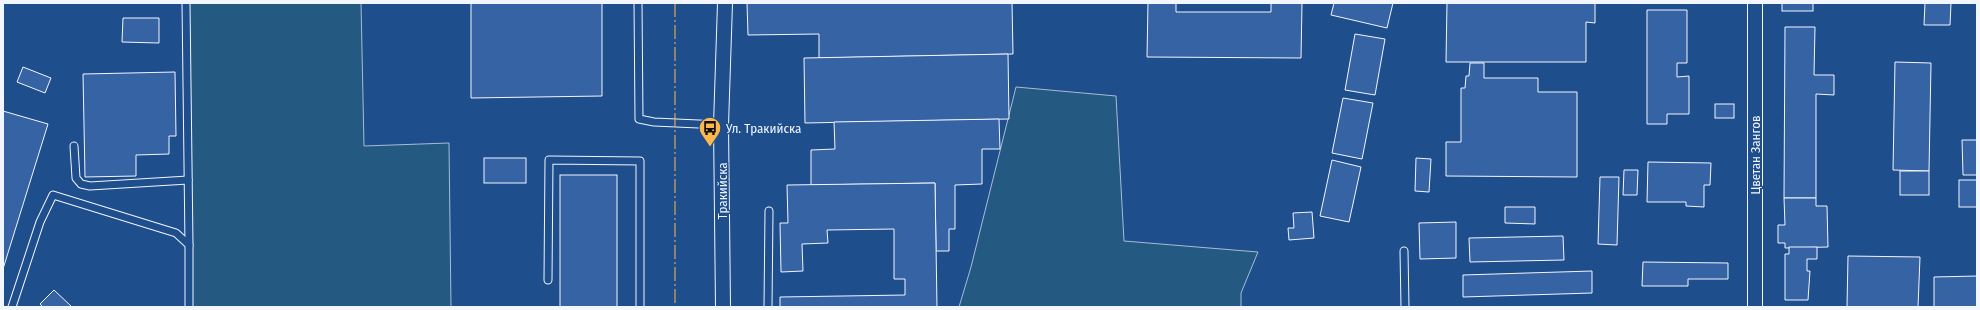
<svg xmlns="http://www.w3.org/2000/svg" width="1980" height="310" viewBox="0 0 1980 310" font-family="'Fira Sans Condensed',sans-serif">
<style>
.green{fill:#245a82;stroke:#a8bbd7}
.building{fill:#3563a3;stroke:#f2f6ff}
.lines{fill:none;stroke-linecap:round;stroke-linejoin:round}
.lane-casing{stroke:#f2f6ff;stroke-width:9}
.street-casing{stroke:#f2f6ff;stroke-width:16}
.lane{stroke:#1f4e8c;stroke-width:7}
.street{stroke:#1f4e8c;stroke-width:14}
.power{stroke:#ffb74d;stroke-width:1;stroke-dasharray:14 3 2 3;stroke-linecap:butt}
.labels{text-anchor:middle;stroke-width:3;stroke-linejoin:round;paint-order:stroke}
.poi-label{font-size:13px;fill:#f2f6ff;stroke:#1f4e8c;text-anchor:start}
.street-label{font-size:13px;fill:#f2f6ff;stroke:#1f4e8c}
</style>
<rect width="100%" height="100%" fill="#1f4e8c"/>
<g class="green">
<polygon points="186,3 361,3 364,146 449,143 451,307 189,307"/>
<polygon points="1016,87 1116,96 1124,241 1258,252 1241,293 1241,307 959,307 971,267"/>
</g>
<g class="building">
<polygon points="471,3 602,3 602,96 471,98"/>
<polygon points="747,3 1012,3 1013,54 819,58 819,34 748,35"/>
<polygon points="1148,3 1176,3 1176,12 1271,12 1271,3 1302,3 1301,58 1147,57"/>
<polygon points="1334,3 1393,3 1387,28 1331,15"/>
<polygon points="1447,3 1595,3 1595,23 1586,22 1586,62 1446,62"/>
<rect x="1782" y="3" width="31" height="8"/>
<polygon points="1925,3 1951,3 1950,25 1924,25"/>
<polygon points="1647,10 1687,10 1687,63 1677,63 1677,77 1689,76 1689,114 1667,114 1667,124 1647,124"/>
<polygon points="123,18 159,18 159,43 122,42"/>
<polygon points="1785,27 1815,27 1814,75 1834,75 1834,95 1816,94 1816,198 1784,198"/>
<polygon points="1355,34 1385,39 1375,95 1345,90"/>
<polygon points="1008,54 1009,119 805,123 804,58"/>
<polygon points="1895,62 1931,63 1929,171 1893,170"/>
<polygon points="1470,63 1484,63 1484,78 1538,78 1538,92 1577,92 1577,177 1446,176 1446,142 1461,142 1461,88 1465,88 1466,76 1469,76"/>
<polygon points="23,67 51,78 45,93 17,82"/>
<polygon points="175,72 176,136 169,136 169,154 136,155 136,176 85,177 83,74"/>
<polygon points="1343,98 1373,103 1362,159 1332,153"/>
<rect x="1715" y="104" width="19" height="14"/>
<polygon points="3,111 48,124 3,269"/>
<polygon points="999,119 1000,149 982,149 982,184 955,185 955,229 949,229 949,251 936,251 935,183 811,185 811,150 835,149 834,122"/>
<polygon points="1962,140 1977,140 1977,175 1963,175"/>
<rect x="484" y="158" width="42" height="25"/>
<polygon points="1416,158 1431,159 1429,192 1415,191"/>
<polygon points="1332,160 1361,167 1349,222 1320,216"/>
<polygon points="1648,162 1711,163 1710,185 1704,185 1704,207 1686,206 1686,202 1647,202"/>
<polygon points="1624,170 1638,170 1637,195 1623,195"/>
<rect x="1900" y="171" width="29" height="24"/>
<rect x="560" y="175" width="57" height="132"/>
<polygon points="1600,177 1619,177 1617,245 1598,244"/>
<rect x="1959" y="180" width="18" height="27"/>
<polygon points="935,183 937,307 780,307 780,297 905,295 905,279 894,279 894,229 827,230 828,243 802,244 803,271 781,272 780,223 788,223 787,185"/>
<polygon points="1784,198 1816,198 1816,206 1827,206 1828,247 1785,248 1785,243 1778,243 1778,225 1785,225"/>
<polygon points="1505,207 1535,207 1535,224 1505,223"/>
<polygon points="1312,212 1314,238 1289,240 1288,228 1294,228 1293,213"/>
<polygon points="1456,222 1456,258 1420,259 1419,223"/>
<polygon points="1563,236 1564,260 1470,262 1469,238"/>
<polygon points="1789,247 1817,247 1817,259 1807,259 1807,271 1810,271 1808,300 1785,300 1785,254 1789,254"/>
<polygon points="1848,256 1920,257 1918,307 1847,307"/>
<polygon points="1643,262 1728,263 1728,279 1688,279 1688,286 1642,286"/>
<polygon points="1592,271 1592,293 1463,297 1463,275"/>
<polygon points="1977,276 1977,307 1934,307 1934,277"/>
<polygon points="54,290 72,307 43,307 40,304"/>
</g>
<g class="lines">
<g class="lane-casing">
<g id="lane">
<polyline points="186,3 189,245"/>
<polyline points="638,3 639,119 654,122 721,125"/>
<polyline points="74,146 76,178 81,184 90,186 188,180"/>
<polyline points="1404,251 1405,307"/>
<polyline points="548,280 549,160 640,161 640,307"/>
<polyline points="12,307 40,222 53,195 176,233 189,245 189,307"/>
<polyline points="768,307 769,211"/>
</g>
</g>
<g class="street-casing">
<g id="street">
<polyline points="723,307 721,125 725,3"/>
<polyline points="1755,307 1755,3"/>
</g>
</g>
<use href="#lane" class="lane"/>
<use href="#street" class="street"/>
<polyline class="power" points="675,3 675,307"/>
</g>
<defs>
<g id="bus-pin" transform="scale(1.15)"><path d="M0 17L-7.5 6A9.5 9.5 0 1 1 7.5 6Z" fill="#ffb74d" stroke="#1f4e8c"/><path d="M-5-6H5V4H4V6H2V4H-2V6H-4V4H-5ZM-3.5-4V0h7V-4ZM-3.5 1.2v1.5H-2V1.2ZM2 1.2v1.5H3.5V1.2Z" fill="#111"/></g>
</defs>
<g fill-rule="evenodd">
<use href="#bus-pin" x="710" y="128"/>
</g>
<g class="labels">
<g class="poi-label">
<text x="726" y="133">Ул. Тракийска</text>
</g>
<g class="street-label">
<text transform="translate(1755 155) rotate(-90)" y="5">Цветан Зангов</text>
<text transform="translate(722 191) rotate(-90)" y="5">Тракийска</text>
</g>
</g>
<rect width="1980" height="310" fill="none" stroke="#f2f6ff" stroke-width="8"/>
</svg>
